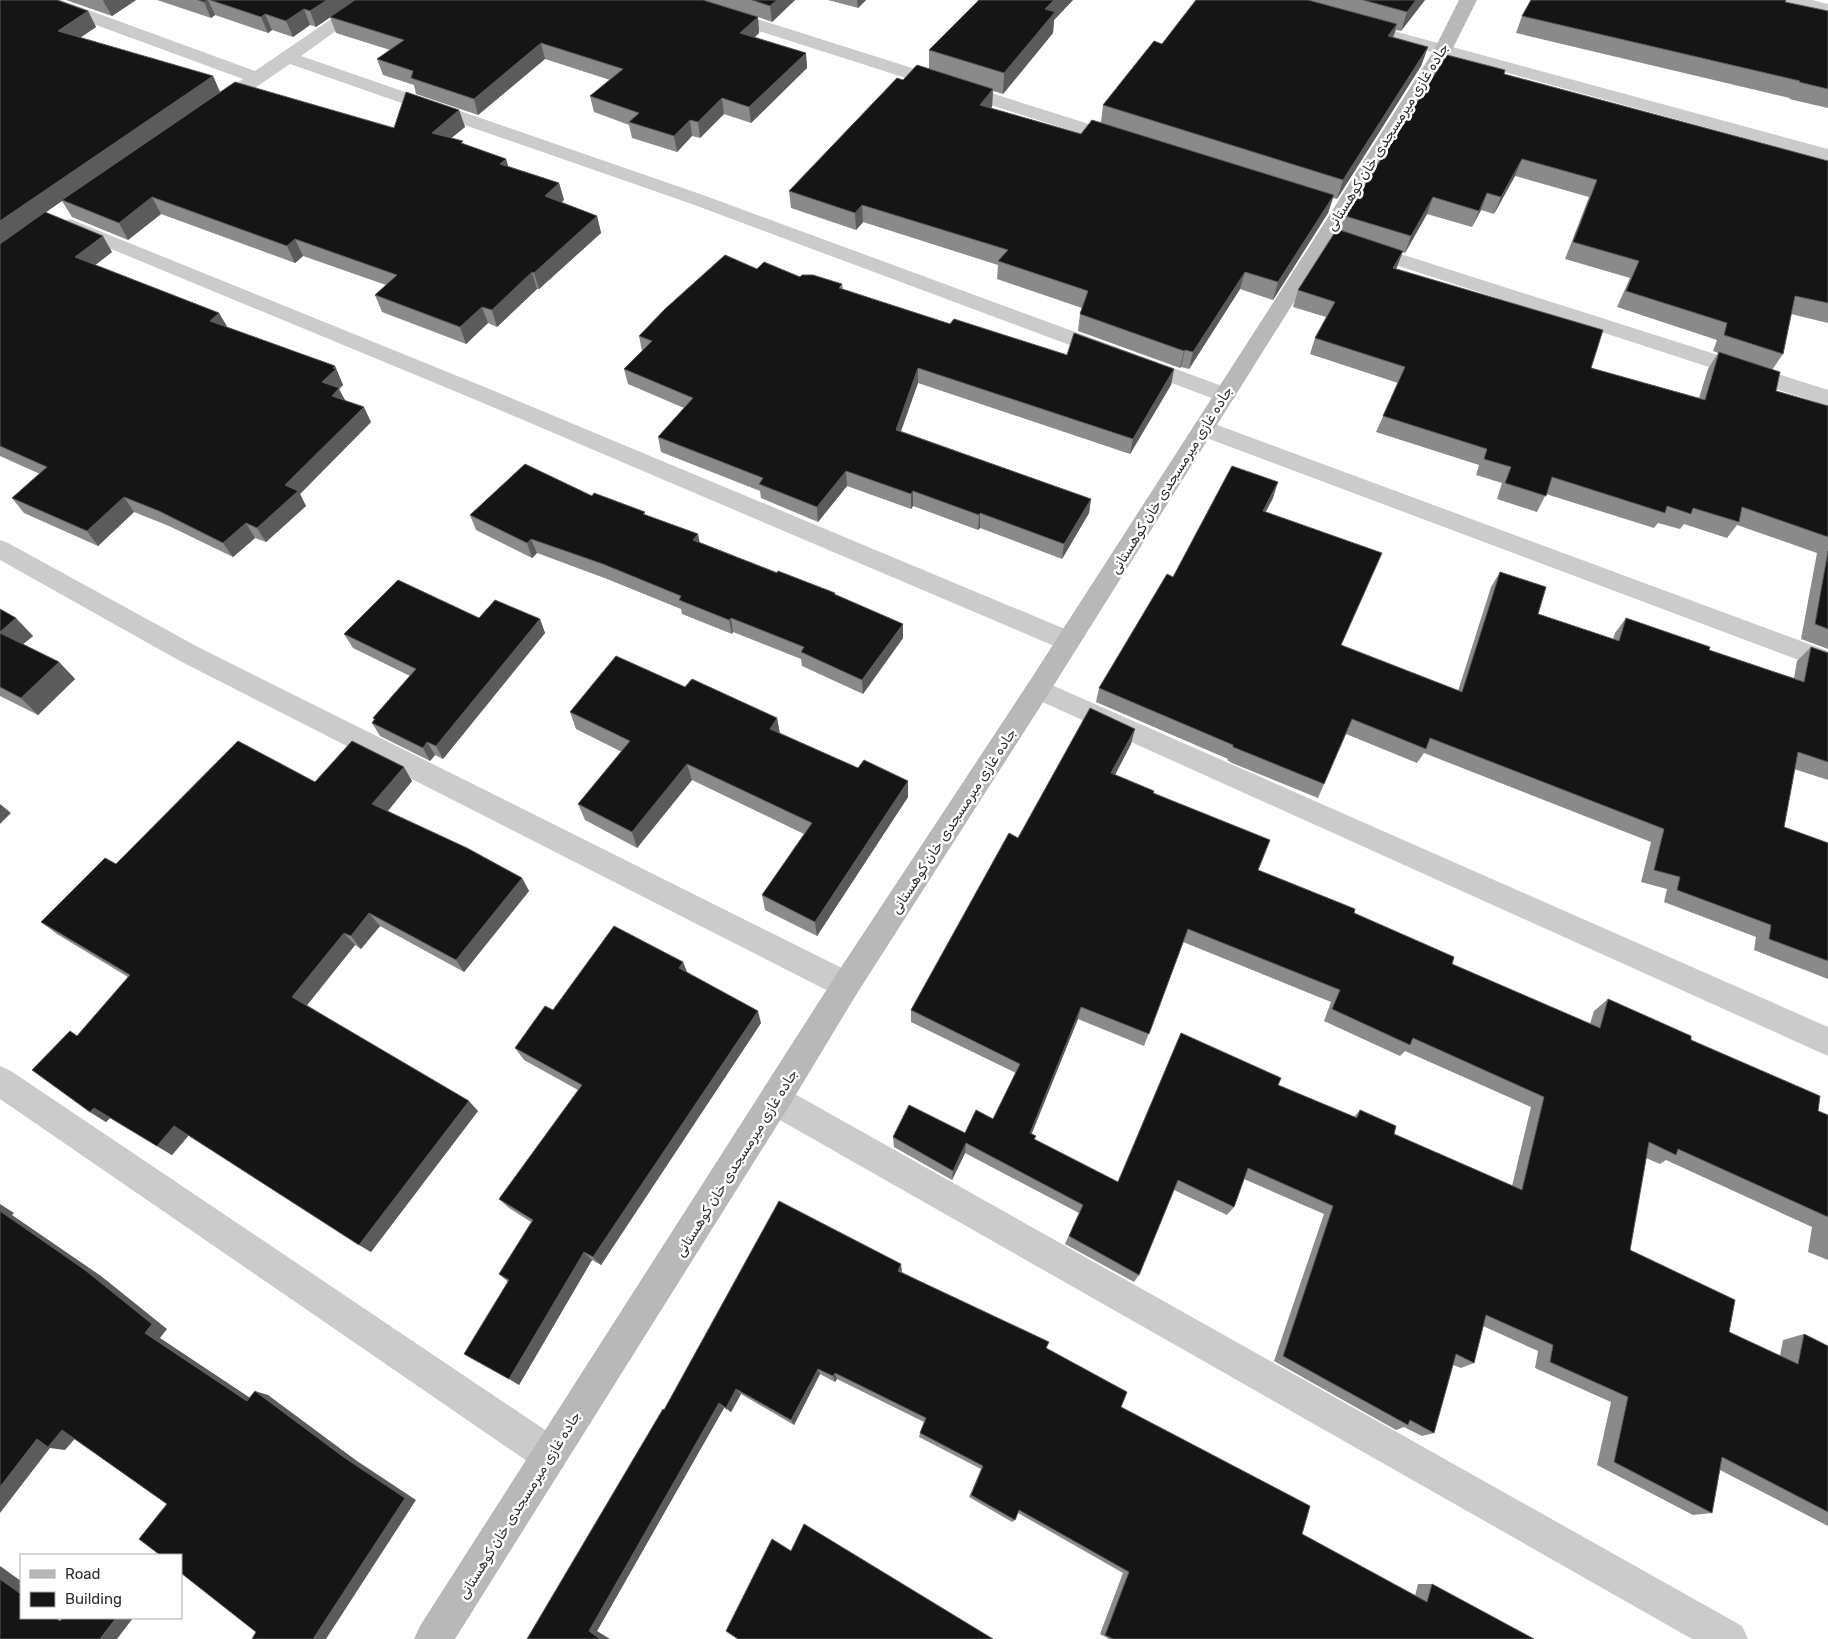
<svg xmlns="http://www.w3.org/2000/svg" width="1828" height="1639" viewBox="0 0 1828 1639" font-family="Rubik,Vazirmatn,sans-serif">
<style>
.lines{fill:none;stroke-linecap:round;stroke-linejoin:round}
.minor{fill:#cbcbcb;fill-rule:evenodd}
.secondary{fill:#b8b8b8;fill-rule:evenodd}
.wall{fill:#8a8a8a;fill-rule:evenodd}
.shaded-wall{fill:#5b5b5b}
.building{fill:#151515;stroke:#5b5b5b;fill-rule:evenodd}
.labels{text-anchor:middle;stroke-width:5;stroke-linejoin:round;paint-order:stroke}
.street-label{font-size:14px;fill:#2e2e2e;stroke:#fff}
</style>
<rect width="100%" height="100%" fill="#fff"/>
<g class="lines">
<g class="minor">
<polygon points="36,0 61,0 255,71 359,0 379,0 301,56 703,195 1233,390 1236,395 1233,400 1225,403 1217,400 689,203 290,64 221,111 215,113 209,111 206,107 209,103 243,79 39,4"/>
<polygon points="671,0 697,0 1127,136 1129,140 1127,144 1120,146 1113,144 674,4"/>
<polygon points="1782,0 1812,0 1828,4 1828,14 1785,4"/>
<polygon points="1357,21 1828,149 1828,161 1351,30 1348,26 1351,22"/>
<polygon points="70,219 492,390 1077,634 1081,641 1077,648 1068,651 1059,648 476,400 63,229 60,225 63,221"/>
<polygon points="1363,242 1828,390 1828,406 1356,252 1353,248 1356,244"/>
<polygon points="1204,420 1828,651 1828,671 1196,434 1193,428 1196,422"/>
<polygon points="0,540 8,543 198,647 856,975 861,985 856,995 846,999 836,995 180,661 0,560"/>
<polygon points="1038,679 1828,1027 1828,1056 1029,696 1025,689 1029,682"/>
<polygon points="0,1066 11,1071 563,1442 568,1455 563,1468 550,1473 537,1468 0,1099"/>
<polygon points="775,1085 786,1089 1742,1626 1748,1639 1692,1639 764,1111 759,1100 764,1089"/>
</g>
<polygon class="secondary" points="1459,0 1477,0 1452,50 1047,696 856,995 786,1111 455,1639 414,1639 420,1626 836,975 1029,682 1316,236 1434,50"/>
</g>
<g class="wall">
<polygon points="66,0 136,0 112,16"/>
<polygon points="157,0 795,0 772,22 758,17 759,33 755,37 806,53 807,68 751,123 724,114 700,138 692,136 677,152 632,138 629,125 594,112 590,96 610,80 545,59 478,115 416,94 414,85 383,75 377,59 390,50 336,33 330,17 316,27 310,25 293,37 272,30 268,33 215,15 211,18"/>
<polygon points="828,0 866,0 858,8"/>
<polygon points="979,0 1073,0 1054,20 1053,33 1003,94 993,91 992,107 991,108 1081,134 1101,123 1103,105 1162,44 1196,0 1425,0 1401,31 1396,30 1393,37 1428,47 1421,66 1337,199 1333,198 1328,213 1273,300 1240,289 1189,369 1181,367 1180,368 1078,331 1080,314 1082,308 997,279 998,265 863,222 856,230 791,208 789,191 903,80 929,69 929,50"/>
<polygon points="1785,2 1828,11 1828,108 1789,99 1790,98 1516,33 1522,16"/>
<polygon points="88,11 96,27 80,38 213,76 220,92 394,128 459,110 465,127 451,138 464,144 506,159 508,166 559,183 564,200 561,202 597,216 601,233 539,289 537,289 497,327 488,323 466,344 382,312 375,295 386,285 303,256 295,263 161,214 128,240 72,217 62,201 46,212 112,252 95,265 219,313 227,328 335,366 343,385 339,389 345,400 371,422 300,494 306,506 266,542 255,538 233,557 169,526 134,512 98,546 24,513 12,498 40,474 0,456 0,244"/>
<path d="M1504,74L1828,161V323L1791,314L1783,354L1772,370L1776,391L1828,406V649L1801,639L1817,553L1737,525L1727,538L1684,524L1680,529L1658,523L1654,528L1546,494L1537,512L1497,499L1502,483L1476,475L1479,465L1376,432L1398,383L1310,354L1315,338L1326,317L1293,307L1298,290L1340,230L1345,216ZM1515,176L1589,197L1565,259L1630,278L1617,307L1717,340L1713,351L1718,353L1708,369L1699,398L1591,368L1396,269L1402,252L1405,253L1427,214L1472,227L1481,210L1494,214Z"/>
<polygon points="757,269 842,284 843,289 950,324 1067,355 1174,369 1171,385 1130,454 918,383 901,431 1091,499 1089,513 1062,559 980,528 978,530 913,506 911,509 847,486 818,522 761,498 760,491 661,452 658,437 684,408 628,384 624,369 642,351 639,336"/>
<polygon points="592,496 645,512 645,515 698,534 699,542 835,595 903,624 903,638 863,694 802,666 801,659 733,632 732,634 682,614 681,609 607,579 537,553 532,558 476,530 470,515"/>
<polygon points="1273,498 1265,512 1341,645 1458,691 1491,587 1500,572 1538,614 1613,639 1615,633 1626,618 1709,650 1794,678 1797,661 1811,647 1828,653 1828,780 1794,769 1784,827 1828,843 1828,979 1754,950 1756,937 1664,902 1667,889 1641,882 1651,842 1424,753 1417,763 1346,734 1324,784 1318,798 1232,763 1227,760 1228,759 1096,702 1099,688 1173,577"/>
<polygon points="0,609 33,636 23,644 59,662 75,679 38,715 0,696"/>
<polygon points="479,618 540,619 545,633 443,759 435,755 430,761 380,736 372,723 374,720 373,718 410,676 353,648 344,634"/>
<polygon points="685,687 777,718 780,733 858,768 908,781 908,797 817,936 765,910 762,895 804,834 692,780 637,848 585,820 578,804 622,752 576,729 570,712"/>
<path d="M1131,744L1115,775L1153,793L1258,870L1354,913L1452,964L1590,1024L1594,1011L1608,999L1691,1040L1818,1111L1828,1115V1260L1808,1252L1812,1227L1666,1160L1660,1164L1646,1158L1630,1250L1729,1332L1780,1356L1783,1340L1804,1334L1828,1346V1526L1720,1470L1712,1513L1693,1515L1597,1465L1611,1402L1535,1368L1538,1351L1483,1326L1474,1363L1461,1368L1453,1365L1434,1433L1422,1436L1404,1427L1396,1430L1274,1361L1324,1214L1244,1179L1234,1207L1227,1215L1174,1190L1139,1275L1134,1282L1065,1244L1079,1213L965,1153L952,1180L894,1147L893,1137L965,1133L993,1119L1016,1073L911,1022V1010L1018,838ZM1183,942L1331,1002L1324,1021L1400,1056L1405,1051L1531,1107L1512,1186L1394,1134L1360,1110L1354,1117L1278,1085L1181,1033L1118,1182L1035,1140L1031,1134L1078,1019L1144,1046Z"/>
<polygon points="412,781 388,811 522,878 529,891 464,972 380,926 361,949 355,945 307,1005 478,1111 371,1252 189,1135 172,1155 110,1118 106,1122 90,1112 77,1036 128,977 57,934 41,922 116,864 315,782"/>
<polygon points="683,962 687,972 761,1023 601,1265 592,1260 519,1385 508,1282 499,1274 531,1222 509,1208 499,1199 578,1090 524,1060 515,1048 553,1010"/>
<polygon points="902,1272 1046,1348 1121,1407 1302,1534 1415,1596 1418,1584 1432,1584 1534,1639 1109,1639 1100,1634 1123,1573 1018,1513 1015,1520 1012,1522 969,1497 981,1469 919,1437 920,1433 924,1422 837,1379 835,1382 820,1374 794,1425 741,1394 731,1412 724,1408 597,1631 527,1639 664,1410"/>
</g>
<g class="shaded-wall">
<polygon points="104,0 136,0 112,16 103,1"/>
<polygon points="207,0 208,0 215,15 211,18 204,2"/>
<polygon points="327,0 356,0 316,27 310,11"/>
<polygon points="777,0 795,0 772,22 770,6"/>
<polygon points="857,0 866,0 858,8"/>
<polygon points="1054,0 1073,0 1054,20 1053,33 1003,94 1004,73 1045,9"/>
<polygon points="1416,0 1425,0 1401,31 1407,12"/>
<polygon points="304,9 310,25 293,37 286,21"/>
<polygon points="88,11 96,27 66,47 58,31"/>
<polygon points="265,14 272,30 268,33 261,17"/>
<polygon points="758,17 759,33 742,49 740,33"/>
<polygon points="1397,24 1391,44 1388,36"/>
<polygon points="541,43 545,59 478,115 474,99"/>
<polygon points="1428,47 1421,66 1337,199 1343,180"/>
<polygon points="806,53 807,68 751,123 749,107"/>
<polygon points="213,76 220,92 62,200 62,201 0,244 0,221"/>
<polygon points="993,89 992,107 980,122 980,105"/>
<polygon points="722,98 724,114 700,138 698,122"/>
<polygon points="459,110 465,127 438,149 432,133"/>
<polygon points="690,120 692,136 677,152 674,136"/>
<polygon points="506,159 511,176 500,164"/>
<polygon points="1522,159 1515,176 1494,214 1501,197"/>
<polygon points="559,183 564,200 550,213 545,196"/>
<polygon points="1487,193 1481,210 1472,227 1479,211"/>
<polygon points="1334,195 1328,213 1273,300 1278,282"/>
<polygon points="152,197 161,214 128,240 119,223"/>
<polygon points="1433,197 1427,214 1405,253 1411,236"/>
<polygon points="862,205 863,222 856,230 855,213"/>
<polygon points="597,216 601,233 539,289 534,273"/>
<polygon points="103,236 112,252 85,273 75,257"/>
<polygon points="295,239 303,256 295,263 287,246"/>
<polygon points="1403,251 1397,267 1387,285 1393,268"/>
<polygon points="532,272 537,289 497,327 492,310"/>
<polygon points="1245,272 1240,289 1189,369 1193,352"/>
<polygon points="482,307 488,323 466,344 460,327"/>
<polygon points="219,313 228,328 210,321"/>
<polygon points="1185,350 1181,367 1180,368 1184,351"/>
<polygon points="335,366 343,385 339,389 347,404 340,411 322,382"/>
<polygon points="918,368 918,383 896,445 896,430"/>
<polygon points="1174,369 1171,385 1130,454 1133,439"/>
<polygon points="364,407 371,422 300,494 306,506 266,542 257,528 285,485"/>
<polygon points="846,471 847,486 818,522 817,507"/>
<polygon points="1278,482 1273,498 1258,527 1263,511"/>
<polygon points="913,491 913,506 911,509 911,494"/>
<polygon points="124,497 134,512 98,546 87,531"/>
<polygon points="1091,499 1089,513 1062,559 1064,544"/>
<polygon points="980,513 980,528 978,530 979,515"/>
<polygon points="246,523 255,538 233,557 223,543"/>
<polygon points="698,534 701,549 693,540"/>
<polygon points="531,539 537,553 532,558 527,543"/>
<polygon points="16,618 33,636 16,650 0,632"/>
<polygon points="731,618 733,632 732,634 729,620"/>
<polygon points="540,619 545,633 443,759 436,746"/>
<polygon points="903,624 903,638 863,694 862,680"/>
<polygon points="59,662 75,679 38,715 21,698"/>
<polygon points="777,718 780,736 770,729"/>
<polygon points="1135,729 1131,744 1108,788 1111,773"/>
<polygon points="427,742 435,755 430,761 423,748"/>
<polygon points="687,764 692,780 637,848 632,832"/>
<polygon points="404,767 412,781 382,818 372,804"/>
<polygon points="908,781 908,797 817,936 815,922"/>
<polygon points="0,804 11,813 0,824"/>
<polygon points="522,878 529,891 464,972 456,960"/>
<polygon points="369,913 380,926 361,949 351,936"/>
<polygon points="344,933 355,945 304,1009 292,997"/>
<polygon points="683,962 688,975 679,968"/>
<polygon points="1081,1007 1078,1019 1028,1143 1030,1133"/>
<polygon points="758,1011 761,1023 601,1265 593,1257"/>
<polygon points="469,1101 478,1111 371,1252 359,1245"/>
<polygon points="94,1108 110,1118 106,1122 90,1112"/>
<polygon points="174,1126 189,1135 172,1155 157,1146"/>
<polygon points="966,1143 965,1153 952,1180 953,1171"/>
<polygon points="0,1204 14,1213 12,1215 101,1276 167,1329 160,1338 261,1405 247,1401 145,1333 0,1211"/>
<polygon points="584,1252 592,1260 519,1385 509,1379"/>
<polygon points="901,1264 902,1272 898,1271"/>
<polygon points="818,1369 820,1374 794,1425 791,1420"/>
<polygon points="835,1373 837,1379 835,1382 833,1376"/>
<polygon points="736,1389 741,1394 731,1412 726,1408"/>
<polygon points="255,1391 268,1395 357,1461 416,1500 326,1639 313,1639 345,1458"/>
<polygon points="719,1403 724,1408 597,1631 610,1639 600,1639 589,1631"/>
<polygon points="62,1430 79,1434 65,1450 50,1448 0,1513 0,1487 37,1439"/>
<polygon points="0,1566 21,1581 21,1594 0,1579"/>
<polygon points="116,1618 133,1618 117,1639 100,1639"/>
</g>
<g class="building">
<polygon points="0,0 57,0 88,11 58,31 213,76 0,221"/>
<polygon points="198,0 207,0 204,2"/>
<polygon points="210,0 327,0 310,11 304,9 286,21 265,14 261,17"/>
<polygon points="355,0 703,0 758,17 740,33 806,53 749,107 722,98 698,122 690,120 674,136 629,122 639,113 590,96 623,69 541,43 474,99 411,78 413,71 377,59 404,40 330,17"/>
<polygon points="752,0 777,0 770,6"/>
<polygon points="979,0 1054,0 1045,9 1055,12 1004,73 929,50"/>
<polygon points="1196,0 1308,0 1397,24 1388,36 1428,47 1343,180 1103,105 1154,41 1162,44"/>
<polygon points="1363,0 1416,0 1407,12"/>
<polygon points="1531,0 1786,0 1785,2 1828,11 1828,89 1799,82 1800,81 1522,16"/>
<polygon points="1447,55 1505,70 1504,74 1828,161 1828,303 1795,296 1783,354 1724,335 1727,323 1626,291 1639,261 1573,242 1597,180 1522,159 1501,197 1487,193 1479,211 1433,197 1411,236 1345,216"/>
<polygon points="917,65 993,89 980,105 1081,134 1092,120 1334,195 1278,282 1245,272 1193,352 1185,350 1184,351 1080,314 1088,291 998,261 1008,250 862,205 855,213 789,191 897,78 903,80"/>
<polygon points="235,82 394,128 406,92 459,110 432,133 463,141 461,143 506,159 500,164 559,183 545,196 597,216 534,273 532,272 492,310 482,307 460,327 375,295 397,275 295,239 287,246 152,197 119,223 62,200"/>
<polygon points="45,212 103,236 75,257 219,313 210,321 335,366 333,368 336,369 322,382 339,388 332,396 364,407 285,485 298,491 257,528 246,523 223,543 159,511 124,497 87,531 12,498 47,467 0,446 0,244"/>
<polygon points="1337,229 1403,251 1393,268 1603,330 1591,368 1705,400 1719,352 1780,372 1776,391 1828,406 1828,537 1742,507 1739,522 1693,508 1691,514 1667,506 1665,513 1552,477 1546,496 1505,483 1511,467 1484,459 1487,449 1383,416 1405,367 1315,338 1335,302 1298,290"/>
<polygon points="725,255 757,269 764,262 800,277 802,275 813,275 842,284 839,288 950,324 954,319 1067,355 1074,333 1174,369 1133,439 918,368 896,430 1091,499 1064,544 980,513 979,515 913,491 911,494 846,471 817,507 759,484 763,478 658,437 693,398 624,369 652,341 639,336 665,309"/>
<polygon points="525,464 592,496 594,493 645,512 643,514 698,534 693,540 777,573 778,571 835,593 834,594 903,624 862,680 801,652 804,647 731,618 729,620 679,600 681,596 603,564 531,539 527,543 470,515"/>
<polygon points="1232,466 1278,482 1263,511 1382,553 1341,645 1462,692 1500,572 1546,587 1538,614 1619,641 1626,618 1710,647 1709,650 1804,682 1811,647 1828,653 1828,762 1798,752 1784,827 1828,843 1828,961 1769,939 1771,925 1677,890 1680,877 1654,870 1664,829 1430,738 1426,749 1352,719 1324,784 1238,749 1233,747 1233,745 1099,688 1167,574 1173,577"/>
<polygon points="1828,551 1828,629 1815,624"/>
<polygon points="398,580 479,618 495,600 540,619 436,746 427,742 423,748 372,723 375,719 373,718 416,669 344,634"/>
<polygon points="0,609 16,618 0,632"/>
<polygon points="0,633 59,662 21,698 0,687"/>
<polygon points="616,656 685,687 692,679 777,718 770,729 858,768 864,760 908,781 815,922 762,895 812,823 687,764 632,832 578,804 630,741 570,712"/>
<path d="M1090,708L1135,729L1111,773L1154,791L1153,793L1270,840L1258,870L1355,909L1354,913L1454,957L1452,964L1600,1028L1608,999L1691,1036V1040L1820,1096L1818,1111L1828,1115V1217L1678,1149L1676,1155L1649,1142L1630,1250L1735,1300L1729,1332L1798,1364L1804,1334L1828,1346V1512L1722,1457L1712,1513L1614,1462L1628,1397L1550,1362L1553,1345L1486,1315L1474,1363L1456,1354L1434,1433L1410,1420L1408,1425L1283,1356L1333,1206L1248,1168L1234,1207L1178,1180L1139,1275L1069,1236L1083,1205L966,1143L953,1171L893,1137L909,1105L965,1133L976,1110L993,1119L1020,1064L911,1010L1009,833L1018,838ZM1188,929L1340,990L1332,1009L1410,1045L1413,1038L1544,1097L1522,1190L1394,1134L1396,1126L1360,1110L1357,1118L1278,1085L1281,1078L1181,1033L1118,1182L1034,1139L1036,1136L1030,1133L1081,1007L1149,1034Z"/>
<polygon points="238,741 315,782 352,741 404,767 372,804 467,848 522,878 456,960 369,913 351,936 344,933 292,997 469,1101 359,1245 174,1126 157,1146 94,1108 90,1112 32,1070 70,1031 77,1036 130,975 41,922 105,858 116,864"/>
<polygon points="614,926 683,962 679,968 758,1011 593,1257 584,1252 509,1379 464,1354 509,1280 499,1274 533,1220 499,1199 582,1085 515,1048 545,1006 553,1010"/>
<polygon points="779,1201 901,1264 898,1271 1049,1342 1046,1348 1127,1392 1121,1407 1310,1506 1302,1534 1427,1602 1432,1584 1534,1639 1113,1639 1105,1635 1129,1572 1019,1510 1015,1520 971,1495 983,1466 920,1433 926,1418 835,1373 833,1376 818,1369 791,1420 736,1389 726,1408 719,1403 589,1631 600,1639 527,1639 663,1409 664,1410"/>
<polygon points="0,1211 85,1270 152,1324 145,1333 247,1401 255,1391 345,1458 405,1498 313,1639 252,1639 256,1632 181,1573 181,1555 160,1555 139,1539 167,1504 62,1430 48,1447 37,1439 0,1487"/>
<polygon points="804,1524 993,1639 738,1639 726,1631 772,1539 791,1551"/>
<polygon points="0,1579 21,1594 21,1618 56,1618 60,1621 62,1618 116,1618 100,1639 0,1639"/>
</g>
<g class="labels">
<g class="street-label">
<text transform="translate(1387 137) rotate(-58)" y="5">جاده غازی میرمسجدی خان کوهستانی</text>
<text transform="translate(1171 480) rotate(-58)" y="5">جاده غازی میرمسجدی خان کوهستانی</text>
<text transform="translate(953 821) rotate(-57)" y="5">جاده غازی میرمسجدی خان کوهستانی</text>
<text transform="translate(736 1163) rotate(-58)" y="5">جاده غازی میرمسجدی خان کوهستانی</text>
<text transform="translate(519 1505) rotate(-58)" y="5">جاده غازی میرمسجدی خان کوهستانی</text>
</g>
</g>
<rect x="20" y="1554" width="162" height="65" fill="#ffffff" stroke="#ababab"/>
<rect x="30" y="1570" width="25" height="8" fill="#b8b8b8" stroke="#ababab"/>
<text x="65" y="1579" font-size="15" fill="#2e2e2e">Road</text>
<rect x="30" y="1592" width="25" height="15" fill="#151515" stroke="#ababab"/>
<text x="65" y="1604" font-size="15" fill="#2e2e2e">Building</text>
</svg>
